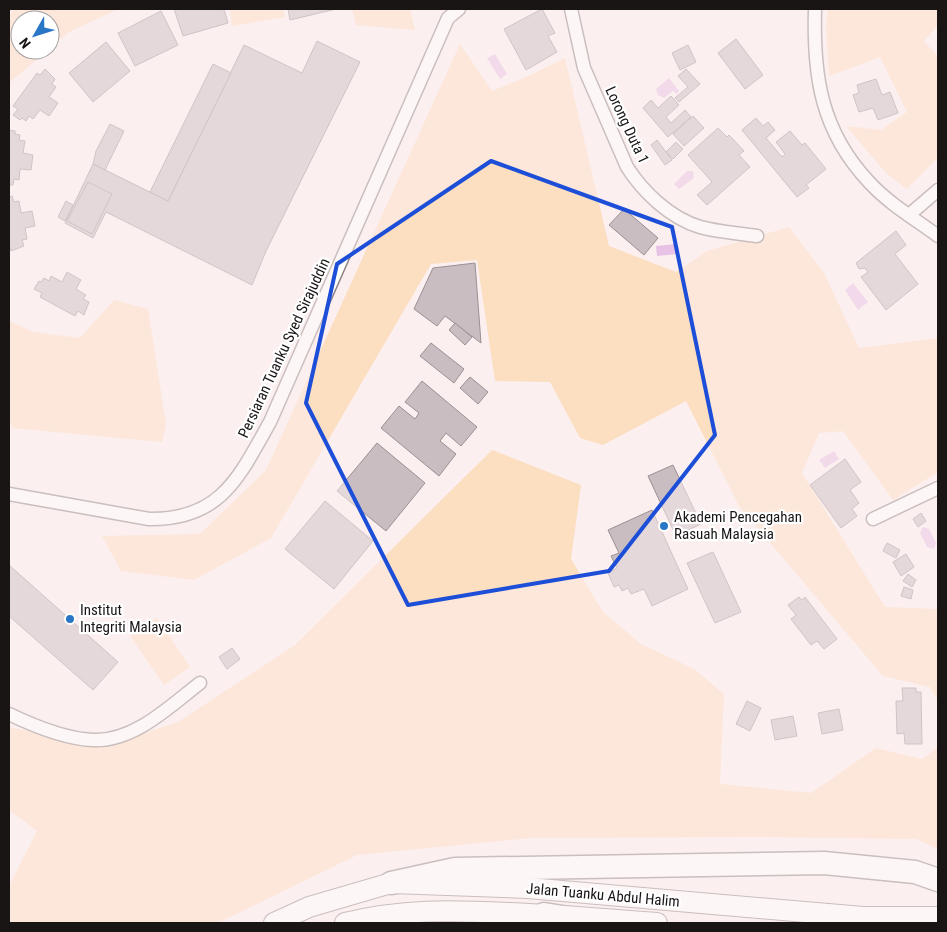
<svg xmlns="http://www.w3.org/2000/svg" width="947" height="932" viewBox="0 0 947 932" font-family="'Roboto Condensed',sans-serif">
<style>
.green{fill:#fcdec1}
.water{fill:#e7c1e6}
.building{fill:#c9bdc2;stroke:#9a9094}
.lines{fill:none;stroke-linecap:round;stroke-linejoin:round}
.minor-casing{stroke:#8e8383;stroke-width:15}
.primary-casing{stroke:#8e8383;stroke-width:22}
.motorway-casing{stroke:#8e8383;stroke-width:25}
.minor{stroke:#fff;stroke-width:12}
.primary{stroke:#fff;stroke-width:20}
.motorway{stroke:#fff;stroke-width:22}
.marked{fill:none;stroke:#1d4ed8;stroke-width:4;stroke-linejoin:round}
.poi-dot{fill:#2976c6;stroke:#fff;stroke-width:2}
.labels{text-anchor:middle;stroke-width:4.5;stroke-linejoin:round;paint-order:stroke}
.street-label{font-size:15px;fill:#191515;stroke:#fff}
.poi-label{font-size:15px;fill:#191515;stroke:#fff;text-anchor:start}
</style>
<rect width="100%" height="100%" fill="#fcefef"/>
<g class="green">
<polygon points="15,9 118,9 69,32 50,48 50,20 20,20 20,50 48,50 9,83 9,15"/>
<polygon points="230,9 283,9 285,17 232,26"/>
<polygon points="352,9 410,9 415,30 356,25"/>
<polygon points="828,9 938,9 938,25 924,41 938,57 938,157 907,189 886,173 846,126 881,130 907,112 880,57 829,76 826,25"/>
<polygon points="460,44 492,91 522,79 565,58 609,246 676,272 707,251 789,227 824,273 859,348 938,338 938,472 893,500 843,431 819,433 802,473 885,607 938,609 938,701 930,687 883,676 739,506 686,401 603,445 580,438 550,382 495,381 477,260 431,264 271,538 194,580 121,571 102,536 200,534 266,470"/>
<polygon points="114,300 148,309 166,424 162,442 12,428 9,417 9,321 33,332 80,338"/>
<polygon points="492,450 581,485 571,559 603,612 641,644 694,669 724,694 720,784 811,793 876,748 922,759 938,747 938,849 916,839 756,837 530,838 357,855 218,923 9,923 9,886 37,831 9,810 9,727 99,748 178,722 295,645"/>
<polygon points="157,618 190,667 164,685 130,636"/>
</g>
<g class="water">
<polygon points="495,54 507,74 500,79 487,58"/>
<polygon points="669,78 679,91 677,94 673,91 664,98 658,95 656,89"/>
<polygon points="687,171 693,171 694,178 679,189 674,184"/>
<polygon points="676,244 677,254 657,256 656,246"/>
<polygon points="853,283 868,302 858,310 845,290"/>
<polygon points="834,451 839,459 825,468 819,460"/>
<polygon points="923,527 929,529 936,543 934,549 927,547 920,533"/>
</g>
<g class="building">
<polygon points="174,9 224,9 228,23 183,36"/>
<polygon points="288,9 336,9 290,20"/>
<polygon points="542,9 555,33 548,36 557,52 526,70 504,29"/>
<polygon points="161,11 178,45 135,66 118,33"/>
<polygon points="736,39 763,75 745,89 718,53"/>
<polygon points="317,41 360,62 266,251 252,285 106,212 93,238 65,223 93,164 168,201 244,45 302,73"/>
<polygon points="106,42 130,71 93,102 69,73"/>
<polygon points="688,45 696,62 680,70 672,53"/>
<polygon points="213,64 231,73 168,201 150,192"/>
<polygon points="45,69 55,79 52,84 56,87 49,97 58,103 49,116 40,110 33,119 29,116 26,121 22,118 20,120 13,115 18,109 13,106 37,73 40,75"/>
<polygon points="686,69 700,84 679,102 675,98 688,87 678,76"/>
<polygon points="876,79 882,95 890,92 898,113 878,120 873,108 859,112 853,95 859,93 857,85"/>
<polygon points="671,96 679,105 666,117 671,123 685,110 691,117 668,137 643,108 651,100 658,108"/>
<polygon points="693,116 704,128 684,146 673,134"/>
<polygon points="756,118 763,126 768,122 775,130 766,138 782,157 785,154 776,142 790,131 802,145 805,143 826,169 806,185 809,188 797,197 742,130"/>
<polygon points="110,124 124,131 105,170 93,164 96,151"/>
<polygon points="718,128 727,137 729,135 744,151 739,155 750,167 707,205 697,195 712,182 688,155"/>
<polygon points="9,130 15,131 15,134 20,135 19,140 25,141 23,153 33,155 31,170 20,169 19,180 14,179 13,185 9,185"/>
<polygon points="657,140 672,160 665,165 651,145"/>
<polygon points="676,142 683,149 673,159 666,152"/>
<polygon points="88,182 112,194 92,234 67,221"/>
<polygon points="12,196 14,202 19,201 21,213 32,211 35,226 25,228 27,239 22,240 24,246 11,251 9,244 9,197"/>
<polygon points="66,201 73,205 65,221 58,217"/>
<polygon points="624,209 658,238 644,255 609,225"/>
<polygon points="896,231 906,245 895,254 918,284 886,310 861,277 868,272 865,268 859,269 856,263"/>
<polygon points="475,263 481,343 445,316 437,326 414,309 433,268"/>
<polygon points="67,272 81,280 76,289 86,295 83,299 89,302 84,315 78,311 75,316 40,297 42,293 34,289 39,281 41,282 44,278 49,281 51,276 62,282"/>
<polygon points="455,323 472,337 465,345 449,330"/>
<polygon points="431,343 464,369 454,383 420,356"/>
<polygon points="470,377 488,392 478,404 460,388"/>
<polygon points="422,381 477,427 461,446 446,433 440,441 456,454 439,476 381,428 399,406 415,419 419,413 405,402"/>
<polygon points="377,443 425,483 386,531 337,491"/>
<polygon points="845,459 861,482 850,490 859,503 852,509 857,516 841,528 810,485"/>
<polygon points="673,465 701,524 676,536 648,476"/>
<polygon points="325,501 373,541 334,589 285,549"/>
<polygon points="652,510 688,589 652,606 644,589 631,594 628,588 622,591 619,585 614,587 608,573 617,568 611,556 619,553 608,530"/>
<polygon points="921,513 926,521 918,527 913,519"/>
<polygon points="887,543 900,550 896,558 883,551"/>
<polygon points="713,552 741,612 715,623 687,563"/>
<polygon points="906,554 914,567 901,576 893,562"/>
<polygon points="9,565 118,662 93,690 9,616"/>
<polygon points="908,574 916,580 912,587 903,581"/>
<polygon points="904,587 913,590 911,599 901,596"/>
<polygon points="799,597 802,600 805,597 837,639 824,649 817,641 811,645 791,619 796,615 788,605"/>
<polygon points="232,648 240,659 227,669 219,657"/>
<polygon points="902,688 916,688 916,692 921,692 922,744 905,744 904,733 897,734 896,701 903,701"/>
<polygon points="747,701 761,708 750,731 736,724"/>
<polygon points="839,709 843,730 822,734 818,713"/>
<polygon points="793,716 797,736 775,740 771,720"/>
</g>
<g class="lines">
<g class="minor-casing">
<g id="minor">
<path d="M571,9L584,68L627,167C643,192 670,218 700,227C718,232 738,233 757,236"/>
<path d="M815,9C813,76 821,131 869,182C888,203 915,219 938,236"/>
<polyline points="909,215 938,190"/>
<path d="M9,494L149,519C221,520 239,477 270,422L448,18L459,9"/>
<polyline points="873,519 938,488"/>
<path d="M9,714C34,726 66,739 93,740C134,742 170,706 200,683"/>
</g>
</g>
<g class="primary-casing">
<g id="primary">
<polyline points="274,923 309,907 391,883 528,888 863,917 938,917"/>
<path d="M345,923C402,909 449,910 508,913C558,915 608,919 657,923"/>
</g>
</g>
<g class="motorway-casing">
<g id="motorway">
<polyline points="391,883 455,869 824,863 915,872 938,880"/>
<polyline points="544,914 600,923"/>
</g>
</g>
<use href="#minor" class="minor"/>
<use href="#primary" class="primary"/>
<use href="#motorway" class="motorway"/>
</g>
<path d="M0 0H947V932H0ZM491,161L672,227L715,435L609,571L408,605L306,403L337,264Z" fill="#fcefef" fill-opacity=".55" fill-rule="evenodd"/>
<path class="marked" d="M491,161L672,227L715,435L609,571L408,605L306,403L337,264Z"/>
<g class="poi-dot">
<circle cx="664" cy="526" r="5"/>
<circle cx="70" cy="619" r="5"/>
</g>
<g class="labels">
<g class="street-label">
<text transform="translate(627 125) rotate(65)" y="5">Lorong Duta 1</text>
<text transform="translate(284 348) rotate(-65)" y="5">Persiaran Tuanku Syed Sirajuddin</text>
<text transform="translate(603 895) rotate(5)" y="5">Jalan Tuanku Abdul Halim</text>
</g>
<g class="poi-label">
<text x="674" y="522">Akademi Pencegahan<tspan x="674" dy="17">Rasuah Malaysia</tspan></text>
<text x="80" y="615">Institut<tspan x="80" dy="17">Integriti Malaysia</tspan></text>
</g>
</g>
<rect width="947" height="932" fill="none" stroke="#191515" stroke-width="20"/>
<g transform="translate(35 35) rotate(231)"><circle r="24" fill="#ffffff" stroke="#a3a1a1"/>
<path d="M0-4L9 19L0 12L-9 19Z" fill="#2976c6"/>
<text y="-8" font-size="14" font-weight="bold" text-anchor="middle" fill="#191515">N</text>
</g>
</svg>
